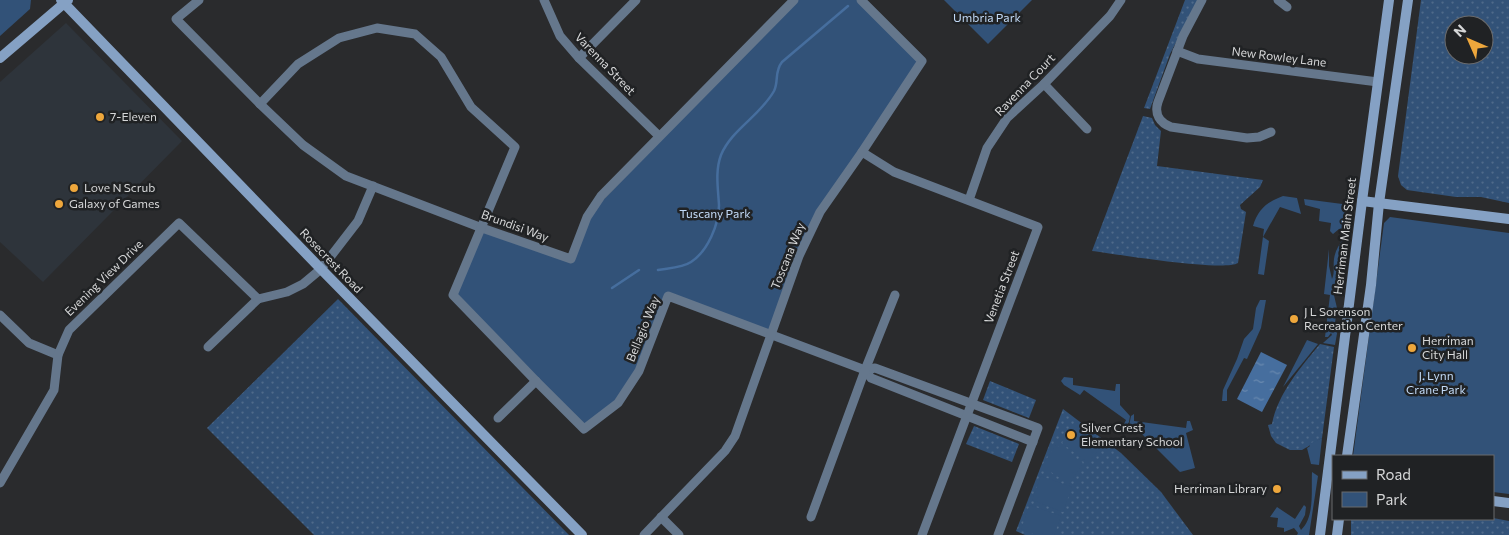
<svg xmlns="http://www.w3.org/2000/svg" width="1509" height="535" viewBox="0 0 1509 535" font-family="Commissioner,sans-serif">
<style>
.built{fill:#2e343b}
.grass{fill:url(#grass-dots);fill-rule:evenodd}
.green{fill:#325278}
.water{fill:url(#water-ripples)}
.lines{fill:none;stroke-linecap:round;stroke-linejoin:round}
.stream{stroke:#466e9e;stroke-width:2.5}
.street{stroke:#65778c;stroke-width:9}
.secondary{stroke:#85a1c4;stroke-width:10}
.poi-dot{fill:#eea73c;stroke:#202224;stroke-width:2}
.labels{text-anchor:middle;stroke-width:5;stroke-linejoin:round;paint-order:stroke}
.park-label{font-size:12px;fill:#c2daf7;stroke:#202224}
.street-label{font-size:12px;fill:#d6d7d8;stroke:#202224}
.poi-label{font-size:12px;fill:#d6d7d8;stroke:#202224;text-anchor:start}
</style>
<defs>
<pattern id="grass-dots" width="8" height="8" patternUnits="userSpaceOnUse" patternTransform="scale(1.25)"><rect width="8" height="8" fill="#325278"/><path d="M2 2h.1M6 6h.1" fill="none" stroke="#4f6a8a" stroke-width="1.8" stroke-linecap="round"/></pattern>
<pattern id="water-ripples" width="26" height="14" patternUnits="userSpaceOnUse" patternTransform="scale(1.25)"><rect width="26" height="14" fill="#466e9e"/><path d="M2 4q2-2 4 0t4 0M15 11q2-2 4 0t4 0" fill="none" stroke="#6989af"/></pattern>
</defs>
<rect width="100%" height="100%" fill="#2a2b2d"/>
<polygon class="built" points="66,23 182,141 43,282 0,242 0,82"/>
<g class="grass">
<polygon points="1185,0 1198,0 1170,54 1150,109 1144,108"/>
<path d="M1421,0H1509V203L1481,197H1456L1407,190L1401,185L1398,176ZM1454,25H1484V55H1454Z"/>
<path d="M1143,116L1152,118L1155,125L1161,131L1157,166L1263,180L1260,187L1240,205L1241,209L1246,212L1238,263C1223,272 1116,254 1092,251Z"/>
<polygon points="338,299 569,535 314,535 207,428"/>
<path d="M1320,344L1334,347L1322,438L1302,450H1290L1276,443L1271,436L1268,425L1272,424C1278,393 1301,367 1320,344Z"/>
<polygon points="990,381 1036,400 1029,418 983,400"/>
<polygon points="1063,409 1121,453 1161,492 1193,535 1025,535 1016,531"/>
<polygon points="974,426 1019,444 1012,462 966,444"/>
<polygon points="1493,518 1509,521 1509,535 1351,535 1351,519"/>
</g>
<g class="green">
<polygon points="0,0 31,0 30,9 0,36"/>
<polygon points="794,0 861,0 922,61 820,212 770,335 668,296 639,371 618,403 584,429 453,295 482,228 571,259 587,217"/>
<polygon points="944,0 1032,0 988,44"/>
<path d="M1283,196L1297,198L1301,214L1280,207L1263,237L1269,241L1264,275L1258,274L1264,229L1253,226C1258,209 1267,202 1283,196Z"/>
<path d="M1304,199L1350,205L1353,208L1344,222L1351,228L1342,288L1338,280L1333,291L1337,308L1335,323L1338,328L1335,345L1323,343L1332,335L1331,333L1328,337H1325L1330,295L1324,294L1329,249V266L1332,279C1335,272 1333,266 1334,259C1335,251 1339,245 1343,239L1339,229L1333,234L1330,231L1331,223L1319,221L1320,209L1305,205Z"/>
<polygon points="1390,217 1509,233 1509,494 1493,492 1493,456 1353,456 1384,223"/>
<polygon points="1260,300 1266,300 1261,328 1247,359 1244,358 1227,390 1227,401 1222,401 1223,390 1237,359 1244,339 1253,329 1256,308"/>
<polygon points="1307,340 1318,344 1283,387"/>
<polygon points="1064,377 1073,378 1073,385 1115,391 1116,384 1120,384 1120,405 1130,416 1129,422 1126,426 1123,426 1126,420 1084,390 1080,395 1064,385 1061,381"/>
<polygon points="1134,414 1134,421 1186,428 1187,421 1190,421 1193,430 1186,433 1195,468 1180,472 1134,426 1128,431 1131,416"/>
<polygon points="1078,423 1104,443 1088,463 1062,443"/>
<polygon points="1322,438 1319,465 1311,464 1307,448 1310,446 1309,444"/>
<polygon points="1056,445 1083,463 1069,484 1042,466"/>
<path d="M1312,472L1318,476L1309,535H1297L1298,533L1294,528L1284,532V528L1277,527L1278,518L1270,517L1277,507L1295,519L1304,505L1306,507L1305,515L1299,526L1301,530C1315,517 1311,490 1312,472Z"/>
<polygon points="1041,476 1072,487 1063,512 1032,500"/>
<polygon points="1030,505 1061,516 1054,535 1036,535 1021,529"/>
</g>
<polygon class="water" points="1261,352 1287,365 1262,412 1237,399"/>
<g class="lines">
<g class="stream">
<path d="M658,270C669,268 682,268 691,262C708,251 719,224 719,205C718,188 715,171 721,155C732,129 760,116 774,91C779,81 774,72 782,62L848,6"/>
<polyline points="612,288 639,270"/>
</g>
<g class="street">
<polyline points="199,0 176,19 260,104 303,145 346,176 482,228 571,259 587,217 601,196 794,0"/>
<polyline points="544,0 560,36 579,58 659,136"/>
<path d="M1202,0L1183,36L1158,102C1154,114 1160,123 1171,127L1247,138L1259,137L1271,132"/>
<polyline points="1278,0 1287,7"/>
<polyline points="1177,51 1198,59 1378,82"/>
<polyline points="579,58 636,0"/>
<polyline points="1044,84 1087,129"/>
<polyline points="260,104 298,64 339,38 377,28 415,34 441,57 471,107 515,147 453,295 536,381 584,429 618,403 639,371 668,296 865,370 871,378 1033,442"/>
<polyline points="862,152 894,172 1038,227 922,535"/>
<polyline points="969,200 987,148 1007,118 1044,84 1110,16 1121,0"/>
<polyline points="258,299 287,292 303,284 321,269 358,221 373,186"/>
<polyline points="0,315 29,343 58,355"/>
<polyline points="208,347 258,299"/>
<polyline points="865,370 875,368 1038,428 998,535"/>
<polyline points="498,418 536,381"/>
<polyline points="0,483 54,390 58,355 69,330 179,223 258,299"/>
<polyline points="661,517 679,535"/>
<polyline points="811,517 865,370 895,295"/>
<polyline points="644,535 725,451 735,436 799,256 820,212 862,152 922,61 861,0"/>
</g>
<g class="secondary">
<polyline points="61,0 321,269 582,535"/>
<polyline points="0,58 68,0"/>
<polyline points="1362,201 1509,219"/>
<polyline points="1347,456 1371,285 1379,203 1408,0"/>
<polyline points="1493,501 1509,503"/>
<polyline points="1320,535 1362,201 1389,0"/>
<polyline points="1337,535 1339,519"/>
</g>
</g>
<g class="poi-dot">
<circle cx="100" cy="117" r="5"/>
<circle cx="74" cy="188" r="5"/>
<circle cx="59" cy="204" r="5"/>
<circle cx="1294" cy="319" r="5"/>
<circle cx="1412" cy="348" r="5"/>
<circle cx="1071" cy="435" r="5"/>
<circle cx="1277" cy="489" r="5"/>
</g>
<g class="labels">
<g class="park-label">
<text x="987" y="22">Umbria Park</text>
<text x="715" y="218">Tuscany Park</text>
<text x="1436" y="380">J. Lynn<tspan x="1436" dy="14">Crane Park</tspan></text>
</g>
<g class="street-label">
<text transform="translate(1279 57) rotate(7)" y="4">New Rowley Lane</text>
<text transform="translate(605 64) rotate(46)" y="4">Varenna Street</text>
<text transform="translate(1025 85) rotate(-46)" y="4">Ravenna Court</text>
<text transform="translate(515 226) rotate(20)" y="4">Brundisi Way</text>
<text transform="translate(1345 236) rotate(-83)" y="4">Herriman Main Street</text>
<text transform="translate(788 256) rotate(-68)" y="4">Toscana Way</text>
<text transform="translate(331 261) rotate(46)" y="4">Rosecrest Road</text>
<text transform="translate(104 278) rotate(-44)" y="4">Evening View Drive</text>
<text transform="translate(1002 287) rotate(-69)" y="4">Venetia Street</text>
<text transform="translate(643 329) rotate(-68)" y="4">Bellagio Way</text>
</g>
<g class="poi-label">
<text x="110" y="121">7-Eleven</text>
<text x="84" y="192">Love N Scrub</text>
<text x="69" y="208">Galaxy of Games</text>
<text x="1304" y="316">J L Sorenson<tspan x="1304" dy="14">Recreation Center</tspan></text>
<text x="1422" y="345">Herriman<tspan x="1422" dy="14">City Hall</tspan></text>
<text x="1081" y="432">Silver Crest<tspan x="1081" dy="14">Elementary School</tspan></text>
<text x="1267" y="493" text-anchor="end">Herriman Library</text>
</g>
</g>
<rect x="1332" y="455" width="162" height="65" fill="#202224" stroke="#696a6c"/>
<rect x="1342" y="471" width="25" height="8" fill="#85a1c4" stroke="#696a6c"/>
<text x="1376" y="480" font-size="15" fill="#d6d7d8">Road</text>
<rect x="1342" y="492" width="25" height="15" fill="#325278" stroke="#696a6c"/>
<text x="1376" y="505" font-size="15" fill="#d6d7d8">Park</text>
<g transform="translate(1469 40) rotate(315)"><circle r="24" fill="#202224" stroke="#696a6c"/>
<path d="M0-4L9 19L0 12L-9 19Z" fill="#eea73c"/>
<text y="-8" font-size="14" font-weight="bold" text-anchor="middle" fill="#d6d7d8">N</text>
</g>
</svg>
